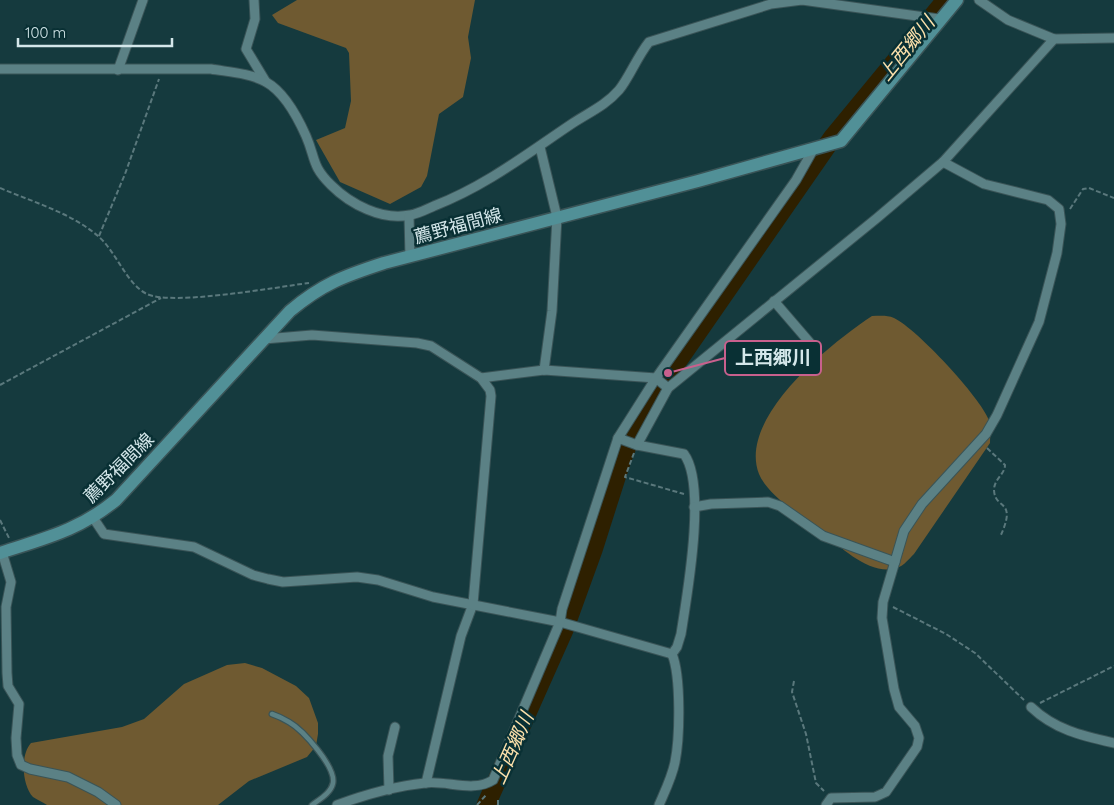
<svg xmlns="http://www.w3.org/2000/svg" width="1114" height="805" viewBox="0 0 1114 805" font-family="Quicksand,'Noto Sans JP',sans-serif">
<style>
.forest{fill:#6f5a31}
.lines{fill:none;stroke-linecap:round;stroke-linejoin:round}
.river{stroke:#2e2000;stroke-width:19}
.service-casing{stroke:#3a5457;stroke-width:7}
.minor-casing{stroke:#3a5457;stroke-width:11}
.secondary-casing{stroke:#3a5457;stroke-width:15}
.path{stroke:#5a787c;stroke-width:2;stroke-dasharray:5 2.5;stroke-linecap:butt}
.service{stroke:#5b8185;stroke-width:4.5}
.minor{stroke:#5b8185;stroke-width:9}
.secondary{stroke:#519097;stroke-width:12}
.labels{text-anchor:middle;stroke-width:5;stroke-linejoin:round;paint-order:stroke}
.street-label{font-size:18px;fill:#d4e7ea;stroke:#093034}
.water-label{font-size:19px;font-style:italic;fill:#fde1ab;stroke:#093034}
.leader{fill:none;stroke:#c8608d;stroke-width:2}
.callout-dot{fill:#c8608d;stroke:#093034;stroke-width:2}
.callout{fill:#093034;stroke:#c8608d;stroke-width:2}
.callout-label{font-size:19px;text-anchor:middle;font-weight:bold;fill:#d4e7ea}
</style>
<rect width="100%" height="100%" fill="#153a3e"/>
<g class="forest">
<polygon points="297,0 475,0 468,37 471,58 463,97 439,114 427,176 421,187 390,204 340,182 316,140 345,128 351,101 349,53 346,48 278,23 272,15"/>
<path d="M872,316C880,316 887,315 894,318C917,329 980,397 989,420C992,427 990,435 990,443L914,554C908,560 902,568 893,569C867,573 842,548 823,533C805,519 768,496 759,474C737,418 831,343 872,316Z"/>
<path d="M245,663L262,668L296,686L309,698L318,723V734L316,746L307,757L249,781L218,805H47C43,802 37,800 33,797C22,785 20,755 31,743L122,727L144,719L184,684L227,665Z"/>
</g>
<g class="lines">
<polyline class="river" points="486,805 564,630 593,550 622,459 634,429 650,401 833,137 946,0"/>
<g class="service-casing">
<path id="service" d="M272,714C278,716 284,719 289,722C303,730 336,767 333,783C331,793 320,799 312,805"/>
</g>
<g class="minor-casing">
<g id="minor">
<polyline points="254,0 255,19 246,49 266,82"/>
<polyline points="802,0 939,19"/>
<polyline points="979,0 1008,20 1054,39"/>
<path d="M0,69H211C228,72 250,73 266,82C284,92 298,118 306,136C316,159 311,165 331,185C350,204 382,221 410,215C418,214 427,209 434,206C486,186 528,153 573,123C590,112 606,105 619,90C629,78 637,57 649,42L771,4L802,0"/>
<polyline points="118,70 143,0"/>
<polyline points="540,147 557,217 552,311 544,370"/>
<polyline points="409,216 410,257"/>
<polyline points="774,301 811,344"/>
<polyline points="264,339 312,335 417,343 431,346 481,378 490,390 491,396 473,604 461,636 426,783"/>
<polyline points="481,378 544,370 656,378 668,388"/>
<path d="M618,438L637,445L684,454C707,485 687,595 681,634L677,647L672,654"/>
<polyline points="637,445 668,388 877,218 943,162 1054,39 1114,38"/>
<polyline points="694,507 711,504 768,502 780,506 823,536 895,562"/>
<polyline points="94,519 104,534 194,547 253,575 268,579 283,582 357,577 378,580 433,597 560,622 672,654"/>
<polyline points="2,552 11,582 6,607 7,673 8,686 19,704 16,738 17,755 21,765 30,769 68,777 98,792 116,805"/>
<path d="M1031,707C1055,730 1083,736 1114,743"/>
<polyline points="389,790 388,756 395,727"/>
<path d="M337,805C364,795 396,786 425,783C447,780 473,793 493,780L560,622L562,609L618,438L656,378L796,180L813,150"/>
<path d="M659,805C665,791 672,777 675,762C680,737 681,676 672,654"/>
<polyline points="826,805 831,798 875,797 886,792 917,747 919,738 915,726 899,707 894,689 882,618 883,602 904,531 922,504 986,434 997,415 1039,322 1057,253 1061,224 1059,209 1048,200 984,184 943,162"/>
</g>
</g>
<g class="secondary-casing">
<path id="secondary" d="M0,553C45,538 78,531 116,500L290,311C322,284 344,276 384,263L698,181L841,141L957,0"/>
</g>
<g class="path">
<path d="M0,188C33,202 71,213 98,236C116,251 127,285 147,294C173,306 276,287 309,283"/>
<polyline points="1070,209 1083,189 1089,188 1114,198"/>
<polyline points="99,236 125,174 159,79"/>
<polyline points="0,385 161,298"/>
<path d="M987,448L1005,465C1005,474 994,479 994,490C995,511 1018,498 1000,537"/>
<polyline points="634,453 625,477 684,494"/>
<polyline points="0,520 9,538"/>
<polyline points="893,607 946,634 975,653 1024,700"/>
<polyline points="794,681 792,692 806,734 816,783 824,791"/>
<polyline points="1040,703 1114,666"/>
<polyline points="477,805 487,794"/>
<polyline points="498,805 498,800"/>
</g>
<use href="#service" class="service"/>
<use href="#minor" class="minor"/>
<use href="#secondary" class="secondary"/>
</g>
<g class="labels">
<g class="street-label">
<text transform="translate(458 226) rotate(-15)" y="6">薦野福間線</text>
<text transform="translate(119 468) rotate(-45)" y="6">薦野福間線</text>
</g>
<g class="water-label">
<text transform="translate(906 48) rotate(-51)" y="7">上西郷川</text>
<text transform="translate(512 748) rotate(-66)" y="7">上西郷川</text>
</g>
</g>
<path class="leader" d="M668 373L725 358"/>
<circle class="callout-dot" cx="668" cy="373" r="5"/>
<rect class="callout" x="725" y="341" width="96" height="34" rx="5"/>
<g class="callout-label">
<text x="773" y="364">上西郷川</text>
</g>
<path d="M18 38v8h154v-8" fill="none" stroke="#d4e7ea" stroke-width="2.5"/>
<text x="25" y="38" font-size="15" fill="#d4e7ea" stroke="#093034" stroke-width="4" paint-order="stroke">100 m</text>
</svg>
